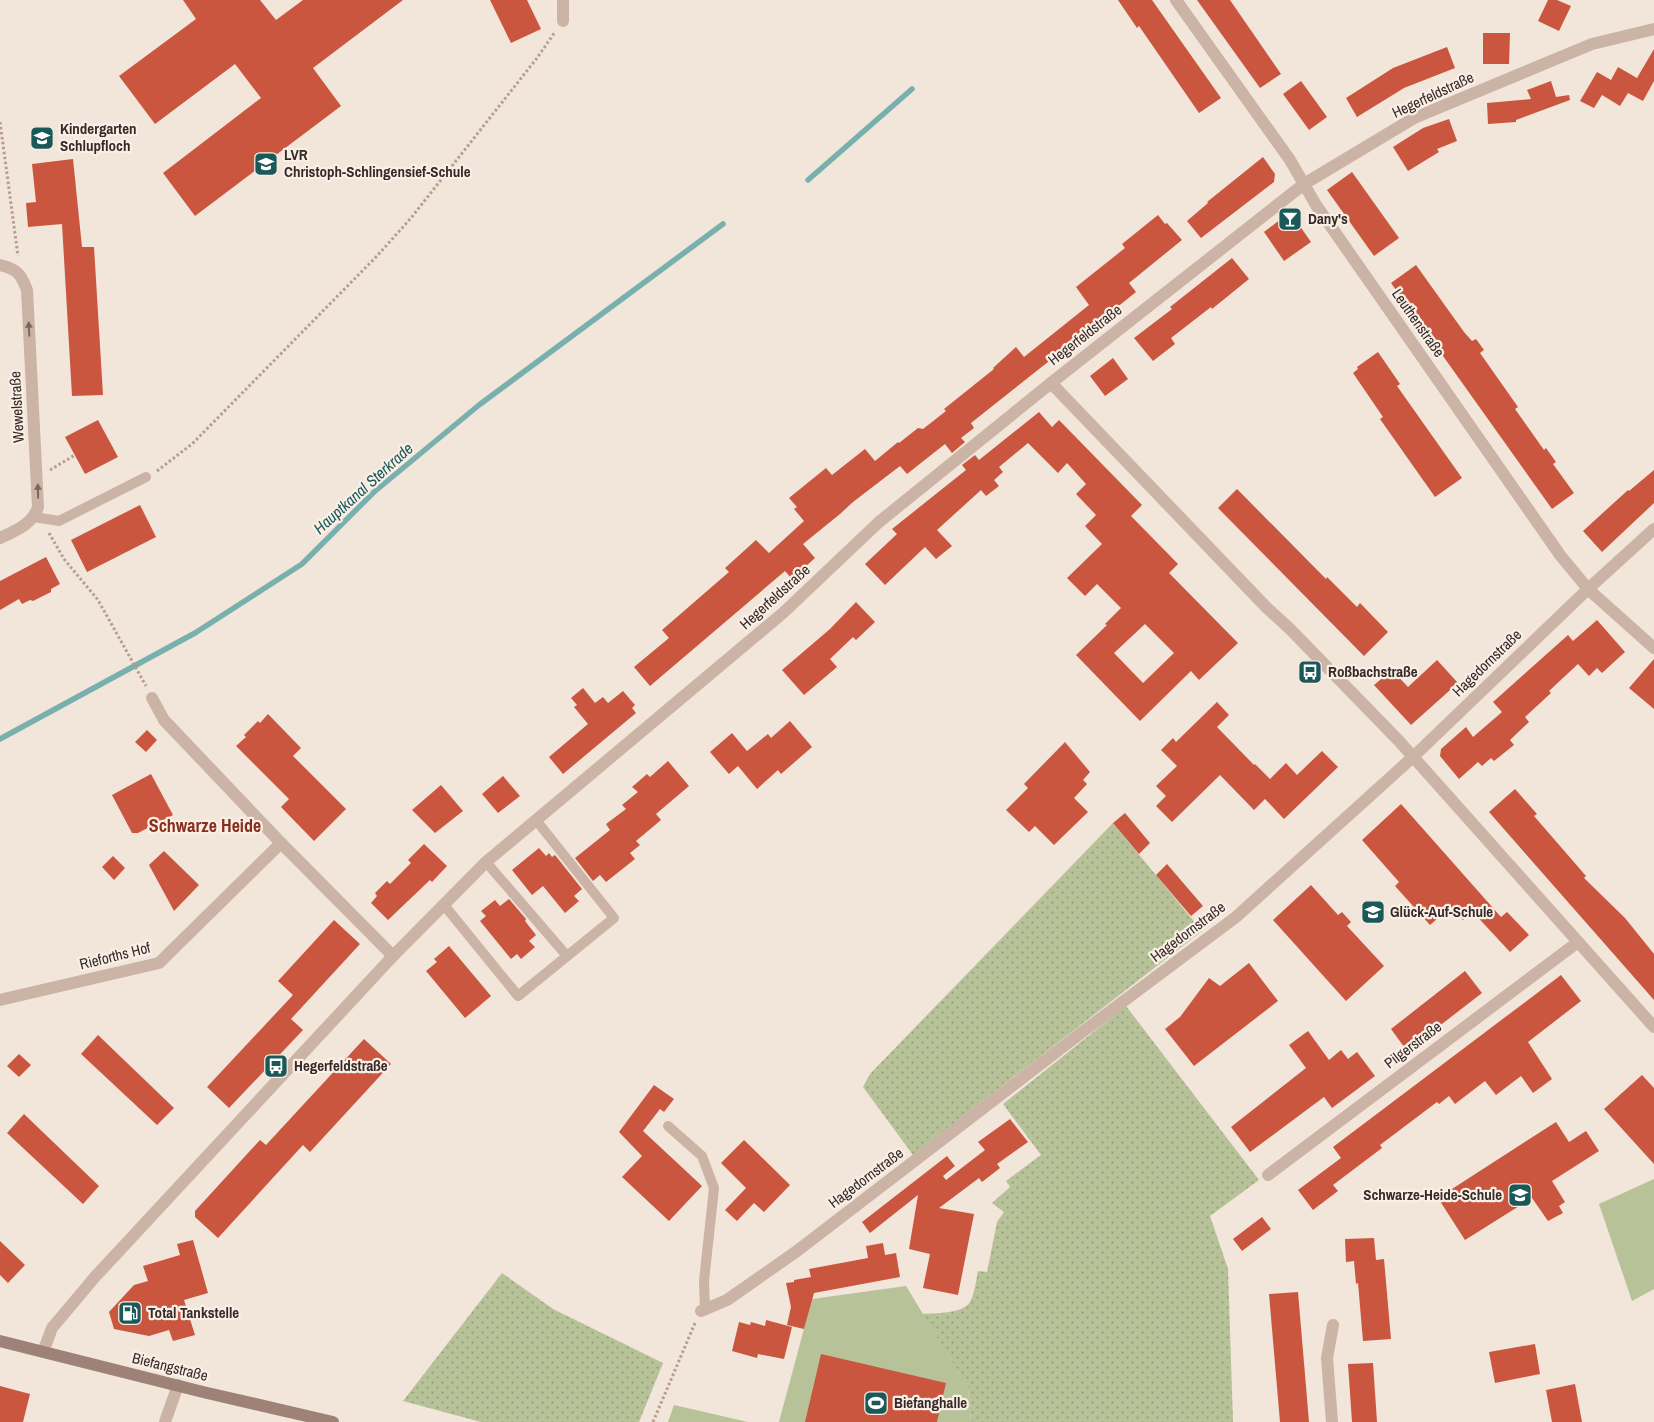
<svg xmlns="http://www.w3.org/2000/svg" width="1654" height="1422" viewBox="0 0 1654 1422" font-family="'Archivo Narrow',sans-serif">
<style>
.grass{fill:url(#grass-dots)}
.park{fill:#b7c299}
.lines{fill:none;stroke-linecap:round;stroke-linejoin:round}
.stream{stroke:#78b0ae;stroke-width:5.5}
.building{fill:#ca5640;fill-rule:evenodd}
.path{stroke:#b79d8f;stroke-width:3;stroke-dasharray:2.5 2.5;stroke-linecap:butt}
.lane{stroke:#cbb3a5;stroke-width:10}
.street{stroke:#cbb3a5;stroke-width:12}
.secondary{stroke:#9f8277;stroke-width:12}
.oneway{fill:#796860}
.labels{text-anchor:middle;stroke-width:4.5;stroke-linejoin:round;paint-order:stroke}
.street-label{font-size:15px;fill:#362a27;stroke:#faefe6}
.poi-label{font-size:15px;font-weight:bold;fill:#362a27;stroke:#faefe6;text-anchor:start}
.water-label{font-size:16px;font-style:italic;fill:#1b5958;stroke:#faefe6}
.quarter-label{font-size:18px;font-weight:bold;fill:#882e1d;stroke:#faefe6}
</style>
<defs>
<pattern id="grass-dots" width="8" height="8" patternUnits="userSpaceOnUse" patternTransform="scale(1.25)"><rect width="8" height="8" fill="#b7c299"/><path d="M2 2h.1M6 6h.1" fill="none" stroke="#969e7d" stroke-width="1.8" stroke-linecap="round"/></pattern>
</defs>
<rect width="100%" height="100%" fill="#f2e5da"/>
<g class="grass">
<polygon points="1113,823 1202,931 913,1155 863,1087 870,1074"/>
<path d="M1126,1006L1259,1180L1210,1216L1228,1269L1233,1422H971L968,1388L922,1314C935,1313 963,1314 970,1302C975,1293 976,1280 978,1271L987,1272L997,1222L1004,1212L992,1203L1010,1187L1006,1181L1041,1155L1003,1104Z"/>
<polygon points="502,1273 553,1309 663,1363 639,1422 481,1422 403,1401"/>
</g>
<g class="park">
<polygon points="1654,1179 1654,1289 1632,1301 1599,1204"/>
<polygon points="906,1286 968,1388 971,1422 779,1422 812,1299"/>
<polygon points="674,1405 748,1422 668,1422"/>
</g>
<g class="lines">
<g class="stream">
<polyline points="808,180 912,89"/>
<polyline points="0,739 195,633 302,564 374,492 479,405 723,224"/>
</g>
</g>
<g class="building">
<polygon points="183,0 260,0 276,20 303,0 403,0 313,68 341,106 195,216 163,173 261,98 235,64 155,124 119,76 196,19"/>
<polygon points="490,0 527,0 541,29 511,43"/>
<polygon points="1118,0 1152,0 1221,98 1199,113 1139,26 1137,28"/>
<polygon points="1197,0 1230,0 1281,74 1260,88"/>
<polygon points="1548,0 1557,0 1571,6 1559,31 1538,21"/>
<polygon points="1483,33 1510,33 1509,64 1483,64"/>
<polygon points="1447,47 1455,68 1404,88 1357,117 1346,98 1393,68"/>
<polygon points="1654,49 1654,81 1643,101 1628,93 1620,106 1602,95 1594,108 1580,101 1597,72 1611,80 1618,67 1637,78"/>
<polygon points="1301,81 1327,117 1309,130 1283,94"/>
<polygon points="1551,81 1556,97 1569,95 1570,100 1516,120 1516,122 1488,124 1487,103 1531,99 1527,90"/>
<polygon points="1449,119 1457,141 1437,149 1439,152 1408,171 1393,147 1423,128"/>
<polygon points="1263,157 1275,174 1274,182 1201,238 1187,221 1208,203 1207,202"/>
<polygon points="73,159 82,247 94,247 103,395 72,396 62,224 28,227 26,203 36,202 32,164"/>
<polygon points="1352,172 1399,238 1374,256 1327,190"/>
<polygon points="1290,212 1311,242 1284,261 1264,232"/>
<polygon points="1158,215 1165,224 1167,223 1182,240 1129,283 1136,292 1080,337 1083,340 1057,362 1053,358 971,423 974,428 961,438 965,442 952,453 945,444 907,474 900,466 853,502 840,514 803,544 815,558 792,579 785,571 650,686 634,667 669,638 662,630 729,572 725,568 756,540 769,553 804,521 794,509 797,507 789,498 826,468 832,475 865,449 875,461 898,442 899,443 918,428 923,429 946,411 944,409 994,369 993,368 1016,347 1024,357 1089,305 1076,287 1125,248 1122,244"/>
<polygon points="1232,258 1249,279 1212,309 1211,307 1171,338 1175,344 1153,361 1134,338 1172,309 1170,307"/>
<polygon points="1416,265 1464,332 1472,341 1476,339 1484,350 1480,353 1518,407 1515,409 1544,450 1546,448 1556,462 1553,464 1574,493 1552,509 1391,283"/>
<polygon points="1378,352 1400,384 1397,386 1462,478 1435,497 1380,419 1383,417 1353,373 1358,369 1357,367"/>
<polygon points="1113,358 1128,379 1105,396 1090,376"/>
<path d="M1039,412L1052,427L1059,420L1142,505L1131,516L1178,564L1169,573L1238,643L1199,680L1191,671L1140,721L1076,655L1107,625L1105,624L1121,608L1097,584L1085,596L1067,578L1102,544L1085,526L1096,515L1076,494L1086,484L1067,463L1058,473L1028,443L999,467L1003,472L994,480L999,486L986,496L981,490L937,530L952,546L936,559L925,547L885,585L865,564L897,534L892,529L966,470L962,465L975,455L979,460ZM1145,624L1174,653L1143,683L1114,653Z"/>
<polygon points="98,420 118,457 85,474 65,437"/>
<polygon points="1654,470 1654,503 1602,552 1583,531 1628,490 1629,491"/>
<polygon points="1237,489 1326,579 1327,577 1357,607 1360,603 1388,632 1364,656 1218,508"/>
<polygon points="140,505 156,537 87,572 71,540"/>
<polygon points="46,557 60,584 51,589 51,592 33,601 30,600 22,604 19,599 0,610 0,581"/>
<polygon points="856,602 875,622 856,640 853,637 830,659 837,667 804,695 782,670 830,629"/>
<polygon points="1597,620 1625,652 1602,673 1597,668 1589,676 1578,664 1549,691 1551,693 1525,717 1529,722 1510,740 1514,745 1494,761 1491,758 1482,766 1478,762 1459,779 1440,756 1441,749 1466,727 1473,737 1502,712 1493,702 1568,635 1573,641"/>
<polygon points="1654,659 1654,709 1629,688"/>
<polygon points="1437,660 1458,683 1411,725 1374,685 1392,670 1408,687"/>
<polygon points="583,688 595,703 603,697 608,703 623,691 635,705 632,708 636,713 563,774 549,757 588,724 574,707 577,705 571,698"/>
<polygon points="1217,702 1229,715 1217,727 1254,765 1255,764 1270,779 1286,763 1297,775 1322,751 1338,767 1284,819 1265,799 1254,810 1220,775 1172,822 1156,806 1166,796 1156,786 1177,766 1161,750 1173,738 1176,742"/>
<polygon points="268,714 301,748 293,756 346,809 314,841 281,807 289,799 236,746 246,737 244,735 258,721 260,723"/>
<polygon points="790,721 812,747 781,774 778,770 757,789 738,766 729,774 710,752 732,733 747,751 768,734 771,738"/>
<polygon points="147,730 157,740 146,752 135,742"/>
<polygon points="1065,742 1090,772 1083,780 1087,784 1074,798 1088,812 1054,845 1035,826 1029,832 1006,810 1028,788 1024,784"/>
<polygon points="668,761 689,786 656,814 661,820 636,841 640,845 630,853 635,859 606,882 600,875 593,881 575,858 610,830 606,824 626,809 622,805 638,792 632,787 647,774 650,777"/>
<polygon points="151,774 173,815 138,833 132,833 112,795"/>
<polygon points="503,776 520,796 498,813 482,794"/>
<polygon points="441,785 463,811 435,833 412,810"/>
<polygon points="1515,789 1537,814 1534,816 1586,876 1584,878 1625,918 1654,954 1654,1000 1489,812"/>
<polygon points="1401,804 1501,917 1507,912 1529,935 1510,952 1472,911 1463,920 1451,907 1430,925 1395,886 1399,882 1362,840"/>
<polygon points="1125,813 1150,843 1139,854 1113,823"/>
<polygon points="424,844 447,866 432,882 430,880 388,920 371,903 377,896 375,893 387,881 390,884 411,863 408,860"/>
<polygon points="539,848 546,856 549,853 552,857 555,855 582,889 574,896 579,901 565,913 543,886 532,895 512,870"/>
<polygon points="164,851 199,885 174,911 149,865"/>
<polygon points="113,856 125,868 114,880 102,867"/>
<polygon points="1167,864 1203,906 1191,916 1156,875"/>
<polygon points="1311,885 1338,915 1342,912 1351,922 1347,926 1384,966 1346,1001 1273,920"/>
<polygon points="509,899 526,919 525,921 536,935 529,941 535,947 521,959 517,954 511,959 480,921 486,916 481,911 495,900 500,906"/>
<polygon points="334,920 360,944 291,1019 303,1030 229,1108 207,1087 293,995 278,981"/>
<polygon points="449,946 491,996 465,1018 426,971 437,962 434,959"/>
<polygon points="1249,963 1278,1001 1194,1066 1165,1029 1180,1017 1209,978 1220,986"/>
<polygon points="1465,971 1482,993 1407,1051 1391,1029"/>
<polygon points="1561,975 1581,1001 1528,1042 1552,1079 1533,1093 1521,1076 1496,1095 1485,1081 1455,1104 1449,1096 1439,1104 1437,1102 1380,1145 1382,1148 1333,1185 1338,1191 1313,1210 1298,1190 1341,1158 1333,1147"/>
<polygon points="1308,1031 1329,1060 1341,1050 1348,1059 1357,1052 1375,1076 1332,1108 1324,1097 1250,1152 1231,1127 1306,1068 1289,1045"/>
<polygon points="98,1035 174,1108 157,1125 81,1054"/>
<polygon points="364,1039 391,1064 310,1152 303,1145 218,1238 195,1217 195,1211 260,1140 266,1145"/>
<polygon points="19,1054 31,1065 19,1077 7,1066"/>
<polygon points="1642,1075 1654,1088 1654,1164 1604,1109"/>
<polygon points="654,1085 674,1099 664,1112 660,1109 643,1131 702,1186 669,1221 622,1177 642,1156 619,1132"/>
<polygon points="24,1114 99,1186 83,1204 7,1133"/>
<polygon points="1010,1119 1028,1142 997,1164 1000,1168 982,1182 979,1178 939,1208 974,1214 958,1295 923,1288 930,1254 909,1249 918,1195 870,1233 862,1222 947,1156 955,1166 943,1176 946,1180 985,1150 978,1142"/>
<polygon points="1556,1122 1569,1142 1586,1131 1599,1151 1552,1181 1565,1202 1559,1206 1563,1213 1548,1221 1532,1198 1465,1240 1438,1198"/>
<polygon points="744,1140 790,1185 764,1212 754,1203 737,1221 725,1210 746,1188 721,1163"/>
<polygon points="1262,1217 1271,1229 1242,1251 1233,1239"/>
<polygon points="1374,1238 1376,1260 1384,1259 1391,1339 1363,1341 1358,1283 1356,1284 1354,1261 1346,1262 1345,1239"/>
<polygon points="193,1240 208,1293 184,1300 195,1335 173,1341 169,1330 149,1336 114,1329 109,1312 134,1285 148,1281 143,1266 180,1255 177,1244"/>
<polygon points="0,1241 25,1265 8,1283 0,1275"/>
<polygon points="883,1243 885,1255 896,1253 900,1277 814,1293 804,1329 787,1325 791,1307 786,1283 794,1282 794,1280 811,1277 809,1269 868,1258 866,1246"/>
<polygon points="1298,1292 1309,1422 1280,1422 1269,1294"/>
<polygon points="766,1320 792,1327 784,1359 758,1354 757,1358 732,1351 739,1322 750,1325 751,1322 765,1326"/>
<polygon points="1535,1344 1540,1374 1495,1383 1489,1352"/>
<polygon points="821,1354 946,1383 937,1422 805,1422"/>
<polygon points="1373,1363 1377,1422 1352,1422 1348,1364"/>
<polygon points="1575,1384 1582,1422 1552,1422 1546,1390"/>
<polygon points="0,1386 30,1394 23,1422 0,1422"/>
</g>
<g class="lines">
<g class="path">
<polyline points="0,122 18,256"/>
<polyline points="50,470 75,455"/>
<polyline points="157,471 192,444 377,256 411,218 537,58 555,32"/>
<polyline points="49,533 64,559 98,600 146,686"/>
<polyline points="653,1422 695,1323"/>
</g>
<g class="lane">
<polyline points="34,517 59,521 146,477"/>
<polyline points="486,862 567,956"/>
<polyline points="444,905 518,996 614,918 536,820"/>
<polyline points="668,1126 702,1156 714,1188 704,1281 705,1309"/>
</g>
<g class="street">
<polyline points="563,0 563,21"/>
<polyline points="1176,0 1290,160 1316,205 1560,555 1588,589 1654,648"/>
<path d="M0,265C17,269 21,274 27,290L38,507C33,524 15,531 0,538"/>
<polyline points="1051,383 1267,608 1290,629 1399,741 1654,1027"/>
<polyline points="152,698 164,720 281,843 393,956"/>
<polyline points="0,1000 159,963 281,843"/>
<polyline points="1268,1175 1578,942"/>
<polyline points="701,1311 727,1300 797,1251 1081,1033 1236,917 1413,757 1588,589 1654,529"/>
<polyline points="43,1352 52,1328 94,1278 393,956 486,862 783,613 879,522 1051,383 1304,184 1414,118 1592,44 1654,29"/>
<polyline points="165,1422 178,1385"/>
<polyline points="1332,1422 1327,1358 1333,1325"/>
</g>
<polyline class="secondary" points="0,1341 203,1392 333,1422"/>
</g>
<defs><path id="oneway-solid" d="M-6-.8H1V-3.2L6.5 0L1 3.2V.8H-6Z" transform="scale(1.25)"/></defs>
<g class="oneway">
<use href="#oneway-solid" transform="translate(29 329) rotate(-93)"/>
<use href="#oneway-solid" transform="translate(38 491) rotate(-91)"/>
</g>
<defs>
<g id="school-square" transform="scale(1.25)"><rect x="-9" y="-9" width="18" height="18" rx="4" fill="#1b5958" stroke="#faefe6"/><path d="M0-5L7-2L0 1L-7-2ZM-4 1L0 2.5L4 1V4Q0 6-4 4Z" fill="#fff"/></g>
<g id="bar-square" transform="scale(1.25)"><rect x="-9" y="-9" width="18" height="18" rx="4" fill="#1b5958" stroke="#faefe6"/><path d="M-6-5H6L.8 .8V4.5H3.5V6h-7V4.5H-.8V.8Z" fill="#fff"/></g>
<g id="bus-square" transform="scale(1.25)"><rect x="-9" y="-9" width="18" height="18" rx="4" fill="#1b5958" stroke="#faefe6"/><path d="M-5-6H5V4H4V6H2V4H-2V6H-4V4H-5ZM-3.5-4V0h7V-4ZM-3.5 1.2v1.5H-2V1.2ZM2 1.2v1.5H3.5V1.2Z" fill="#fff"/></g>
<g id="fuel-square" transform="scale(1.25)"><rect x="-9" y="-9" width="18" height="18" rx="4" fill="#1b5958" stroke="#faefe6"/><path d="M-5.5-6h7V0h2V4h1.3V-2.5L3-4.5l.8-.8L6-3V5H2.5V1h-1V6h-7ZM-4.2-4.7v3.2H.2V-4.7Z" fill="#fff"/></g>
<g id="stadium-square" transform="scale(1.25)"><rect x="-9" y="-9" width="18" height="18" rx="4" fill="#1b5958" stroke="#faefe6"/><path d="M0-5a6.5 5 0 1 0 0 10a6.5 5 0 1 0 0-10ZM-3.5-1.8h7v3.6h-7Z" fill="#fff"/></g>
</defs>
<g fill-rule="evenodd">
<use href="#school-square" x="42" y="138"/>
<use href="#school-square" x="266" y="164"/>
<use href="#bar-square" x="1290" y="219"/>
<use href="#bus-square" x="1310" y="672"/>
<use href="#school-square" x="1373" y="912"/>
<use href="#bus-square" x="276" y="1066"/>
<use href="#school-square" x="1520" y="1195"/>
<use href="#fuel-square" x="130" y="1313"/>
<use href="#stadium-square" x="876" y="1403"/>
</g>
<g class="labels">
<g class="street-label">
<text transform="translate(1433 95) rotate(-25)" y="5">Hegerfeldstraße</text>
<text transform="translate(1418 323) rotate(55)" y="5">Leuthenstraße</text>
<text transform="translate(1085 335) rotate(-38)" y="5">Hegerfeldstraße</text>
<text transform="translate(17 407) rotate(-93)" y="5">Wewelstraße</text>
<text transform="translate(775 597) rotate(-42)" y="5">Hegerfeldstraße</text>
<text transform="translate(1487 663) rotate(-44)" y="5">Hagedornstraße</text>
<text transform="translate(1188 932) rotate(-37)" y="5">Hagedornstraße</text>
<text transform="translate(115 956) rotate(-14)" y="5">Rieforths Hof</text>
<text transform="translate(1413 1045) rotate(-37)" y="5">Pilgerstraße</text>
<text transform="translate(866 1178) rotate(-37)" y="5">Hagedornstraße</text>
<text transform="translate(170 1367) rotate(14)" y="5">Biefangstraße</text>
</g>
<g class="poi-label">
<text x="60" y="134">Kindergarten<tspan x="60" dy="17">Schlupfloch</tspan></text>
<text x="284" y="160">LVR<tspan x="284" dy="17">Christoph-Schlingensief-Schule</tspan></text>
<text x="1308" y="224">Dany's</text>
<text x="1328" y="677">Roßbachstraße</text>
<text x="1390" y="917">Glück-Auf-Schule</text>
<text x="294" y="1071">Hegerfeldstraße</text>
<text x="1502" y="1200" text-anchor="end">Schwarze-Heide-Schule</text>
<text x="148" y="1318">Total Tankstelle</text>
<text x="894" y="1408">Biefanghalle</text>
</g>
<g class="water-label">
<text transform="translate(363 488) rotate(-42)" y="6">Hauptkanal Sterkrade</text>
</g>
<g class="quarter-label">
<text x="205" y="832">Schwarze Heide</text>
</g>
</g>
</svg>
